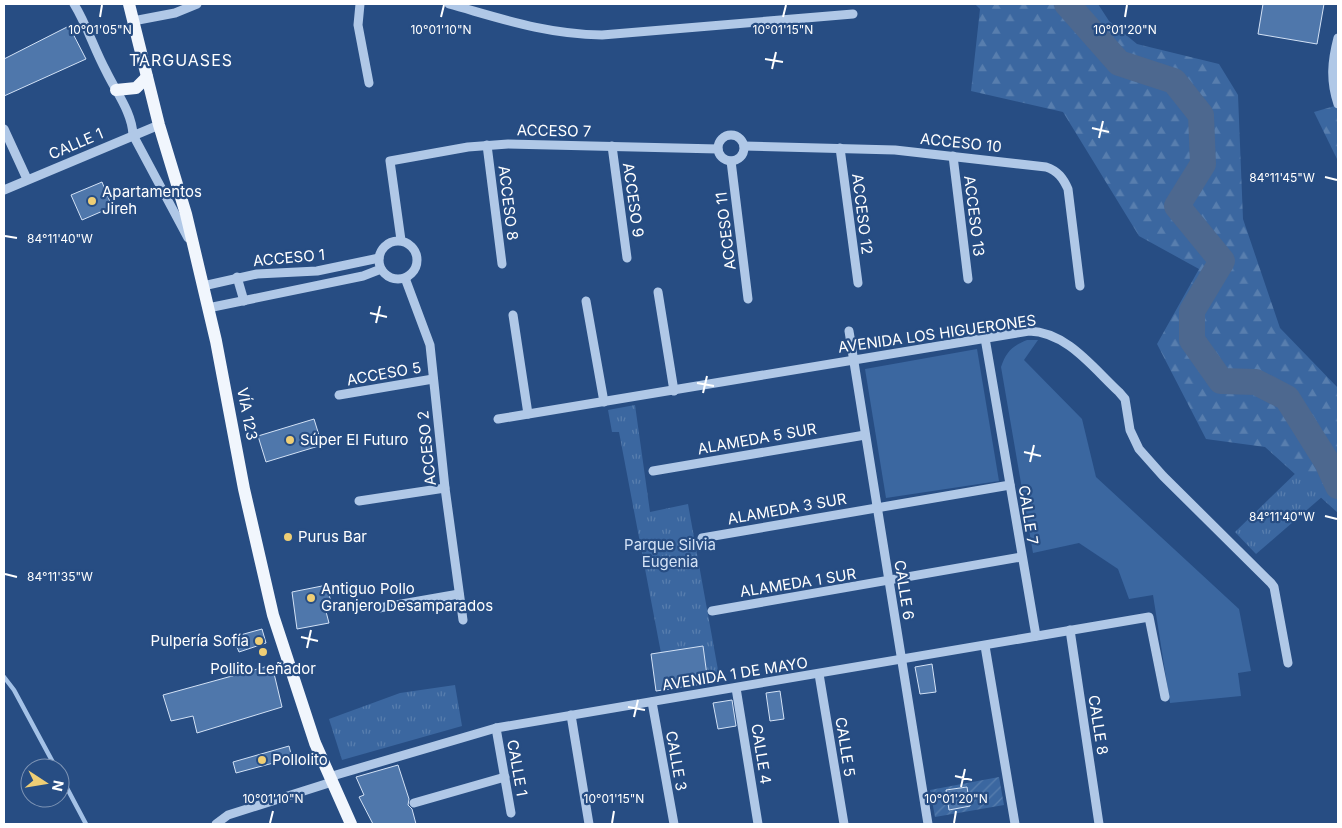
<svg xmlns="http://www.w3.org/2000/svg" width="1342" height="828" viewBox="0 0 1342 828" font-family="Inter,sans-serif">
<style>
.grass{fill:#3b67a0}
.forest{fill:url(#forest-firs)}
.park{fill:url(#park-tufts)}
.garden{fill:url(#garden-furrows);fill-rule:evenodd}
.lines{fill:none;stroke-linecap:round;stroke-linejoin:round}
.stream{stroke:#a4c2e7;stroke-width:4.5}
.river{stroke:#4d688f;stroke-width:26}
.building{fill:#4f77ab;stroke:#d3e2f6}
.minor{stroke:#b0c8e7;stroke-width:9}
.major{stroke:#f1f6fd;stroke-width:12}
.ticks{fill:none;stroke:#fff;stroke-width:2}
.poi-dot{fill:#efce75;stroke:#274d83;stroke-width:2}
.labels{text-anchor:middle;stroke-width:4.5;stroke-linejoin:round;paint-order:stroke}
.street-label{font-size:15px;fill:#fff;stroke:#274d83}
.poi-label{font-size:15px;fill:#fff;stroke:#274d83;text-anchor:start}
.park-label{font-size:15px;fill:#d3e2f6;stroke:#274d83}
.neighbourhood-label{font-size:16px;letter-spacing:1px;fill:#fff;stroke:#274d83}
.ticks-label{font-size:12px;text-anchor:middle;fill:#fff;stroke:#274d83;stroke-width:4.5;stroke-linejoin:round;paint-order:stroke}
</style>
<defs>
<pattern id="forest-firs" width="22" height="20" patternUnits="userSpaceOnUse" patternTransform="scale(1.25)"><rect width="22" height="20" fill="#3b67a0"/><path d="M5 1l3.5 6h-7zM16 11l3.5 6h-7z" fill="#587eae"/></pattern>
<pattern id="park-tufts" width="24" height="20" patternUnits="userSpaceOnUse" patternTransform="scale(1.25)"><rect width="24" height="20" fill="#3b67a0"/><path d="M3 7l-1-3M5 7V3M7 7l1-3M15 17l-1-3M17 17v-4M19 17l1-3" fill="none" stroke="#587eae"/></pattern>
<pattern id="garden-furrows" width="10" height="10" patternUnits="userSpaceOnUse" patternTransform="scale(1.25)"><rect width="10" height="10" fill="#3b67a0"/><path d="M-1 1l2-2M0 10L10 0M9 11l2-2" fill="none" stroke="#587eae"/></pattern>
</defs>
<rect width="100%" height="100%" fill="#274d83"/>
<g class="grass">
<path d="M1027,340H1038L1024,360L1082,419L1096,477L1239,609L1251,671L1238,673L1241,696L1170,703L1153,595L1129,599L1118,569L1079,543L1033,553L1001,367C1006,352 1012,346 1027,340Z"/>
<polygon points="977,349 999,481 886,498 865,369"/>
</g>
<g class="forest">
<polygon points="975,4 1098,4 1109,21 1137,44 1219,64 1238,95 1243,219 1280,328 1338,388 1338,513 1265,447 1206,439 1157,344 1199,269 1139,236 1063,112 971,91 980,9"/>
<polygon points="1338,105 1338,161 1314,112"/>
</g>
<g class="park">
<polygon points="635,405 650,512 688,504 720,681 708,683 703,646 661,653 619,432 612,432 608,410"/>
<polygon points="1301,468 1323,496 1256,554 1235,532"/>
<polygon points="455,685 462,726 342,760 329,719 400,693"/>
</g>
<path class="garden" d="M999,777L1004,805L935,817L930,790ZM966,787L970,806L949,810L946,790Z"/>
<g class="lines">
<g class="stream">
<polyline points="4,677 14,690 56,768"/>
<polyline points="60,775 86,824"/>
</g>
<polyline class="river" points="1067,4 1119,63 1174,81 1201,115 1203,164 1177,206 1222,261 1192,311 1192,340 1221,381 1256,382 1287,398 1327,462 1338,486"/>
</g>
<g class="building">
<polygon points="1263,4 1324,4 1317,44 1258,34"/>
<polygon points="69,26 86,59 4,96 4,59"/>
<polygon points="102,182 112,207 82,220 71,195"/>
<polygon points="314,419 322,445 266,462 258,436"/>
<polygon points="327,585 331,603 324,604 329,623 297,629 292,592"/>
<polygon points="262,629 266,643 239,652 233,637"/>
<polygon points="703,646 708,683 656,691 651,654"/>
<polygon points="932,664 936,692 920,694 915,667"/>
<polygon points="272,665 282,707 197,733 193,716 171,721 163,695"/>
<polygon points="780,691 784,719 770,721 766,693"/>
<polygon points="732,700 736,726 718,729 713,703"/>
<polygon points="289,746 292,758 236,773 233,762"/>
<polygon points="398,765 409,799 408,805 412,809 416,824 373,824 359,797 364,795 356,777"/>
<polygon points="967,787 970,806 949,810 946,790"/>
</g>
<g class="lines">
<g class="minor">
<path d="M74,4C87,25 94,49 106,71C116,92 132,112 133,135L188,238"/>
<polyline points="360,4 358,25 369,83"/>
<path d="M449,4C503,19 545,34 602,35L853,14"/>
<polyline points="133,21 175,13 197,4"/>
<path d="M1338,38C1332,61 1330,80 1338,104"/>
<polyline points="4,129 27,179"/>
<circle cx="731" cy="148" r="13"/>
<polyline points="487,145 502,264"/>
<polyline points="612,146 627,258"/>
<path d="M744,146L895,150L1046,167C1058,171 1063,178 1068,189L1080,286"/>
<polyline points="840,148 858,283"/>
<polyline points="953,156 968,279"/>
<polyline points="731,161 748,299"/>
<polyline points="4,190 159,125"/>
<polyline points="401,240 390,161 468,147 508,144 718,149"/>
<circle cx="398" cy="260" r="19"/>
<polyline points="237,277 244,301"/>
<polyline points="405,278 430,345 445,488 463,620"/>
<polyline points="203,286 257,274 317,271 379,258"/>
<polyline points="658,292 674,391"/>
<polyline points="586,301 604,402"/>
<polyline points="208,308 363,276 381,269"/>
<polyline points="513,315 528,414"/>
<polyline points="849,331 928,824"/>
<polyline points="985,338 1036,636"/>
<polyline points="339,395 433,379"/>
<path d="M498,419L1029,331C1067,332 1093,368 1119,392L1125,399L1130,430L1139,449L1163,476L1271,583L1274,587L1288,663"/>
<polyline points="653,471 865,435"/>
<polyline points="359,501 445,488"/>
<polyline points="702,538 1010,485"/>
<polyline points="379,608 459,594"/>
<polyline points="712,611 1021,557"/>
<polyline points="1070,630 1099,824"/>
<polyline points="985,646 1015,824"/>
<polyline points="819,674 844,824"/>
<polyline points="736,688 758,824"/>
<polyline points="652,702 674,824"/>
<polyline points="571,715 589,824"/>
<polyline points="496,728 511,813"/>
<polyline points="329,777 496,728 1149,617 1165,697"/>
<polyline points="414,803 505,777"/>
<polyline points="216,824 228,815 332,782"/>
</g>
<g class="major">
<polyline points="129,4 159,125 186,214 216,341 244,489 273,615 315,743 351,824"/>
<polyline points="116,90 136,88 147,77"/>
</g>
</g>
<path class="ticks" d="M100,17L102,5M441,17L444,5M783,17L786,5M1125,17L1127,5M765,59L783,62M772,69L776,52M1092,128L1109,132M1099,138L1103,121M1325,177L1337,180M5,236L17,238M370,313L387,317M376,323L380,306M697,383L714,386M703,393L707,376M1024,452L1041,456M1030,462L1034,445M1325,516L1337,519M5,574L17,577M301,637L318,641M307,648L311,630M628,707L645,710M634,717L638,700M955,776L972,780M961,787L965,769M270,823L273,811M612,823L614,811M954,823L956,811"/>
<g class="poi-dot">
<circle cx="92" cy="201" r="5"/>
<circle cx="290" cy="440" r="5"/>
<circle cx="288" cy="537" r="5"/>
<circle cx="311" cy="598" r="5"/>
<circle cx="259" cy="641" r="5"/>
<circle cx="263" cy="652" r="5"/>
<circle cx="262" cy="760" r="5"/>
</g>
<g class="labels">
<g class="street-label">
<text transform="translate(554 131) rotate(1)" y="5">ACCESO 7</text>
<text transform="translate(961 143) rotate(6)" y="5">ACCESO 10</text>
<text transform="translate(76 144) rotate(-23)" y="5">CALLE 1</text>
<text transform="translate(633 200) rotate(82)" y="5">ACCESO 9</text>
<text transform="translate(508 203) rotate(83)" y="5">ACCESO 8</text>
<text transform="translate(862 214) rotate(83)" y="5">ACCESO 12</text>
<text transform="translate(974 216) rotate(83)" y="5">ACCESO 13</text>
<text transform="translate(726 231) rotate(-97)" y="5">ACCESO 11</text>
<text transform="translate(289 258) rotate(-5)" y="5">ACCESO 1</text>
<text transform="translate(937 334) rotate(-8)" y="5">AVENIDA LOS HIGUERONES</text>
<text transform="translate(384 374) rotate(-10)" y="5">ACCESO 5</text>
<text transform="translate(247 414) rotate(79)" y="5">VÍA 123</text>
<text transform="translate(757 439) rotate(-10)" y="5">ALAMEDA 5 SUR</text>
<text transform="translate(427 448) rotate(-96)" y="5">ACCESO 2</text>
<text transform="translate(787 509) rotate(-10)" y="5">ALAMEDA 3 SUR</text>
<text transform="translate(1028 515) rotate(81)" y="5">CALLE 7</text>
<text transform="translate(798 583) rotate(-9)" y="5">ALAMEDA 1 SUR</text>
<text transform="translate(904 590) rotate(81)" y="5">CALLE 6</text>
<text transform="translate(735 674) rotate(-9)" y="5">AVENIDA 1 DE MAYO</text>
<text transform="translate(1098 725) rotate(81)" y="5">CALLE 8</text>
<text transform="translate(845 747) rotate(81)" y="5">CALLE 5</text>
<text transform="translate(761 754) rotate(81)" y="5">CALLE 4</text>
<text transform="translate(676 761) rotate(80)" y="5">CALLE 3</text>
<text transform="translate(517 768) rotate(80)" y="5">CALLE 1</text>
</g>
<g class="poi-label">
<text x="102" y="197">Apartamentos<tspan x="102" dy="17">Jireh</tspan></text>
<text x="300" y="445">Súper El Futuro</text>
<text x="298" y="542">Purus Bar</text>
<text x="321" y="594">Antiguo Pollo<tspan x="321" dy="17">Granjero Desamparados</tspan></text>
<text x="249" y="646" text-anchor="end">Pulpería Sofía</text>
<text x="263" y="674" text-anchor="middle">Pollito Leñador</text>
<text x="272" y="765">Pollolito</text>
</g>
<g class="park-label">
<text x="670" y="550">Parque Silvia<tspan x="670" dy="17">Eugenia</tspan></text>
</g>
<g class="neighbourhood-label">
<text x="181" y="66">TARGUASES</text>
</g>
</g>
<g class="ticks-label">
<text x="100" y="34">10°01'05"N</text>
<text x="441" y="34">10°01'10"N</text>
<text x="783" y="34">10°01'15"N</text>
<text x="1125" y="34">10°01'20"N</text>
<text x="1282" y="182">84°11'45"W</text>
<text x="60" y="243">84°11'40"W</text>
<text x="1282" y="521">84°11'40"W</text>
<text x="60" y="581">84°11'35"W</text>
<text x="273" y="803">10°01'10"N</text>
<text x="614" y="803">10°01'15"N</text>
<text x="956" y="803">10°01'20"N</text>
</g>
<rect width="1342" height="828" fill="none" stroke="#ffffff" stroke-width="10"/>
<g transform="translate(45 783) rotate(102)"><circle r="24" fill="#274d83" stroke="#7d94b5"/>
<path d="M0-4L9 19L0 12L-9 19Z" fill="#efce75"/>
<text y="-8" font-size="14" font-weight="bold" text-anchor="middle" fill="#ffffff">N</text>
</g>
</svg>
